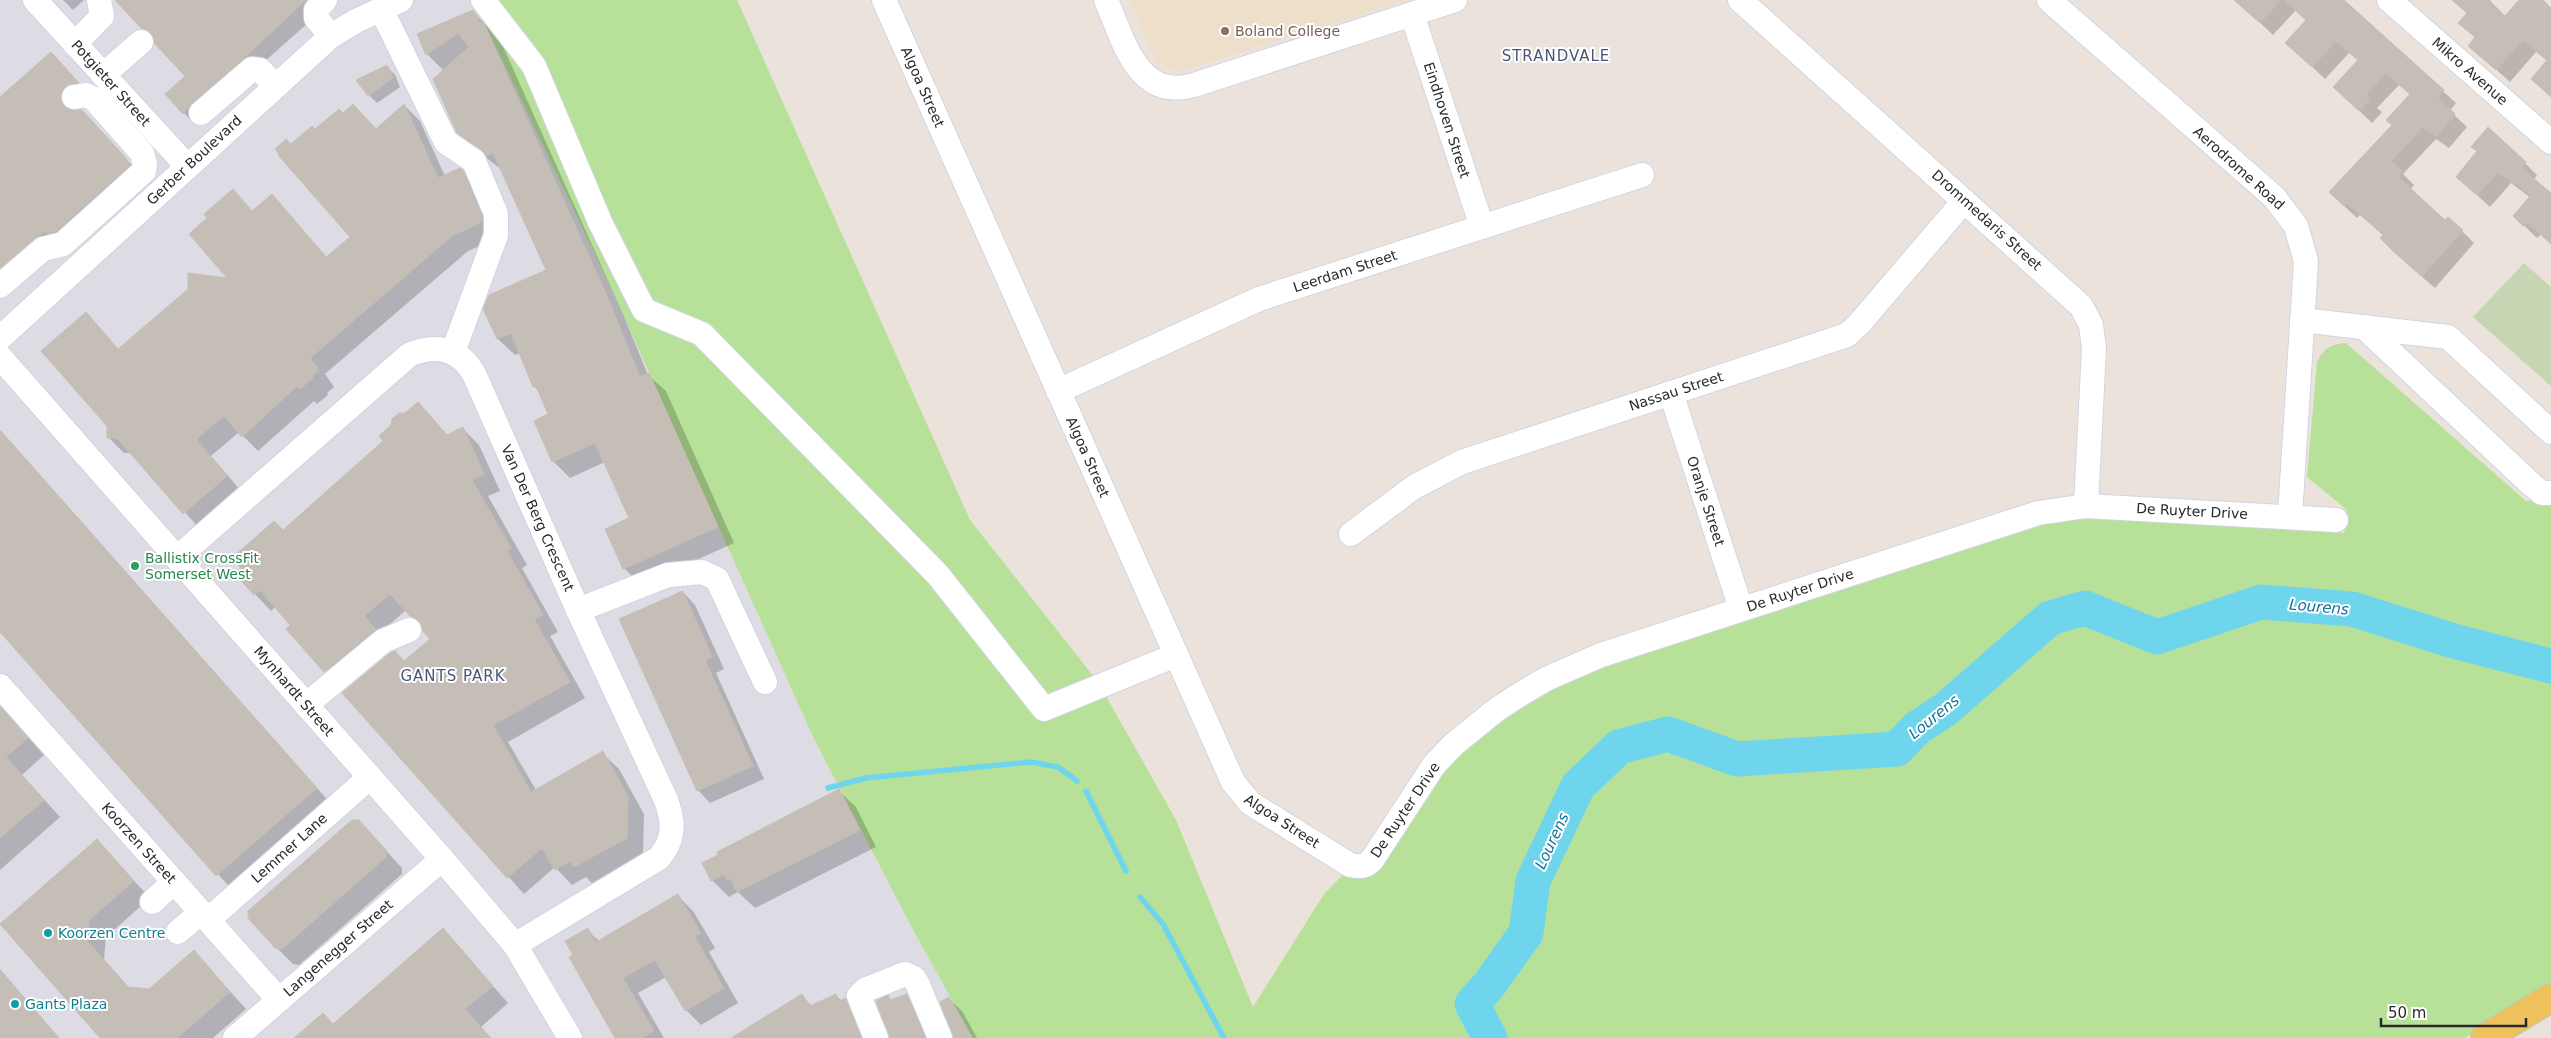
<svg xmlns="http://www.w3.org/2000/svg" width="2551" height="1038" viewBox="0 0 2551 1038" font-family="'DejaVu Sans',sans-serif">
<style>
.industrial{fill:#dddce4}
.education{fill:#eddfca}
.green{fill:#b7e198}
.cemetery{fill:#c6d5b2}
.shadow{fill:#0003}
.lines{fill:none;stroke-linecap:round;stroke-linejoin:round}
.stream{stroke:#6fd5ec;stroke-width:5.5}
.river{stroke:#6fd5ec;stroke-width:35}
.building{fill:#c4beb7;stroke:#c6bfb5}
.minor-casing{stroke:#d0d5e2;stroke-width:26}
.major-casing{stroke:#c3c3c3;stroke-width:30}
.minor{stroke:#fff;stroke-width:24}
.major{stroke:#eec15d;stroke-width:28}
.education-dot{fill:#8d6e63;stroke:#fff;stroke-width:2}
.leisure-dot{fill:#2e9e5b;stroke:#fff;stroke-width:2}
.culture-dot{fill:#0f9aa8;stroke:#fff;stroke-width:2}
.labels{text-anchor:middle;stroke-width:4;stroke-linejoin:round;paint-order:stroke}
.education-label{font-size:14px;fill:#785e54;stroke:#fff;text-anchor:start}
.street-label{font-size:14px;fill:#292929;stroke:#fff}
.leisure-label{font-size:14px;fill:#27864d;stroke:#fff;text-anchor:start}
.culture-label{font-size:14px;fill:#0d838f;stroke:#fff;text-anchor:start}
.neighbourhood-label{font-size:15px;letter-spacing:1px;fill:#4a5679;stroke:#fff}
.water-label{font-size:15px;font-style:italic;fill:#0f7397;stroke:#fff}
</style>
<rect width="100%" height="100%" fill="#ebe3db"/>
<polygon class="industrial" points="0,0 488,0 484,22 613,292 814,739 911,926 973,1038 0,1038"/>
<polygon class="education" points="1129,0 1407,0 1177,72 1157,62"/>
<path class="green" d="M488,0H737L970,520L1098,682L1176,820L1253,1007L1324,894L1470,746L1531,700L1581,676L1693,637L2062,519L2107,517L2344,533L2347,510L2307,477L2317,362C2323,349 2331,344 2346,343L2526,501L2551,499V985L2465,1038H973L911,926L814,739L613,292L484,22Z"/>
<polygon class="cemetery" points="2524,263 2551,287 2551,386 2473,317"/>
<g class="shadow">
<polygon points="63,0 84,0 73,10"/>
<polygon points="117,0 334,0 204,115 196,125 184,113 186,76"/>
<polygon points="2247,0 2342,0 2456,103 2450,111 2467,127 2449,148 2436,139 2403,174 2414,185 2410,190 2445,221 2462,231 2474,243 2435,288 2408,265 2381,238 2384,235 2361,214 2357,218 2343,205 2411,95 2399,85 2377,108 2382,112 2372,123 2348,100 2359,61 2349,53 2325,79 2287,43 2307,21 2296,10 2273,35 2255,18"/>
<polygon points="2453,0 2491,0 2489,2 2505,18 2521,0 2530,0 2551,9 2551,97 2548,61 2536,52 2510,82 2470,46 2476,38 2460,23 2468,14"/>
<polygon points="473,11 501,42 623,314 648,375 666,391 734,543 641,585 624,568 607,530 631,519 605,462 570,478 554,462 535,421 550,415 540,393 534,386 521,353 515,355 498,339 485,309 548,270 502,170 475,149 458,132 444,71 427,54"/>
<polygon points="63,66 90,95 74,105 73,111 82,111 138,172 0,293 0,98"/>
<polygon points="387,67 395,75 400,87 377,103 369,95"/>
<polygon points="353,105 376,130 404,105 420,121 445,176 462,171 478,187 498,238 468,251 325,374 334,387 327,393 328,395 317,404 314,401 258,451 239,432 211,456 242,492 200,529 132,453 124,453 108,437 108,426 86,314 119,350 230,280 209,218 233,191 253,212 272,196 327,258 351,237 291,146 343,115"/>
<polygon points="2472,147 2525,163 2537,175 2534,180 2551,194 2551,243 2542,234 2537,238 2514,216 2531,198 2511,183 2490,207 2457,177 2478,152"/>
<polygon points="418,404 448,436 463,429 479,445 500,491 488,496 527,565 522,568 558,632 550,636 585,698 508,742 536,790 602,753 619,769 644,814 643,854 592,883 586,877 572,885 555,867 524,894 344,693 405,663 432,639 406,610 380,633 342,687 288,629 292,625 276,606 271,611 255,594 283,531 385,441 406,414"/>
<polygon points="0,430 332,805 234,892 0,630"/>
<polygon points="683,592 695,605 724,669 716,673 764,779 710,803 698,790"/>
<polygon points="0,706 44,755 22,775 60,817 0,870"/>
<polygon points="839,791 856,807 876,847 755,908 738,892 729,897 712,880"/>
<polygon points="359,821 402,868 402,874 299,965 293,964 276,947"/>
<polygon points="97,841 150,898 106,937 104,959 130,989 150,990 194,952 246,1009 213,1038 102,1038 1,924"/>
<polygon points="678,896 693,911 715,948 709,952 738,1003 701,1025 686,1010 666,977 638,993 664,1038 617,1038 575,955 587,930 599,941"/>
<polygon points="443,930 508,1003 481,1027 491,1038 296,1038 333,1025"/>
<polygon points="0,969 59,1038 0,1038"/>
<polygon points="906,995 919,1008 932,1038 890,1038 888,997 892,1001"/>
<polygon points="802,996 812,1006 836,996 842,1001 846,1000 858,1012 868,1038 734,1038"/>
<polygon points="949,999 962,1011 977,1038 955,1038"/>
</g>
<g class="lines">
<g class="stream">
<polyline points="828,788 866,778 1031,762 1058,767 1077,781"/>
<polyline points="1086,791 1126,871"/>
<polyline points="1140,897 1163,924 1224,1038"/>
</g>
<polyline class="river" points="1490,1038 1472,1004 1489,985 1526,933 1533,881 1578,786 1619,747 1668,734 1737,759 1897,749 1917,728 1946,709 2050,618 2085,608 2157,637 2261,602 2352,609 2457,642 2551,666"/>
</g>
<g class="building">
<polygon points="115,0 306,0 245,57 192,103 183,114 165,94 185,76 154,43 151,33 142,29"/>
<polygon points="2234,0 2281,0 2260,23"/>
<polygon points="2284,0 2344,0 2444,90 2438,98 2455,114 2436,137 2423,127 2391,161 2402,171 2398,177 2445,220 2448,217 2463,230 2422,276 2394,252 2380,238 2383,235 2347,203 2344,206 2329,192 2392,125 2386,120 2410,94 2386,73 2366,94 2370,99 2359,111 2333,87 2358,60 2336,41 2312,67 2285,43 2306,20"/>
<polygon points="2452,0 2489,0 2505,16 2519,0 2543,0 2551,8 2551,97 2531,79 2547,60 2523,40 2496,70 2468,46 2475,37 2458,23 2467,13"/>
<polygon points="473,10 479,18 476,20 484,24 607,296 640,377 649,373 718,527 623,569 605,529 629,518 595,443 552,462 534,421 548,414 536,386 533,387 511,333 497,339 483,309 489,295 546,270 493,153 487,156 482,150 457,133 433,79 469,47 458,33 426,55 417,34"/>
<polygon points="51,52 78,82 66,86 61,92 60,99 63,105 70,110 82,110 126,158 129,166 56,231 48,234 45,231 0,268 0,97"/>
<polygon points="387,65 393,78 368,96 356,80"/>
<polygon points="353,104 376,129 404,104 438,178 460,168 463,170 482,217 482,222 452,236 310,358 319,370 312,376 313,378 300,389 297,386 242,437 224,416 196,439 227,476 183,514 117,438 107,438 107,426 41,351 86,312 118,349 188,289 188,273 227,278 189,234 207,218 204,214 233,189 252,211 272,194 326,257 350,237 278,155 279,154 275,149 286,139 291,144 312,126 315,129 339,109 343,113"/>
<polygon points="2488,127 2526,162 2521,168 2551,193 2551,244 2528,223 2523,226 2513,216 2531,195 2498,172 2477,195 2456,177 2477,151 2471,147"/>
<polygon points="418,402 447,435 463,427 484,474 472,480 511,548 507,551 543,615 534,619 570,682 493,725 531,792 603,751 628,797 627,838 574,867 570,861 555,870 542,848 507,878 342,693 390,653 395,651 404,661 430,639 423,631 418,619 410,616 390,594 364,616 376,629 324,672 286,629 290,625 260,590 254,595 234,573 241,568 232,558 274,521 283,530 383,441 379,436 391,425 392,419 399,413 405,413"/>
<polygon points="0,430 317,788 216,876 0,632"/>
<polygon points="683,591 712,657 705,660 753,766 697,791 619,619"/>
<polygon points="0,707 28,738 6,757 44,800 0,838"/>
<polygon points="839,789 860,830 737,892 730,878 727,880 724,874 711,881 702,863 718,855 717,852"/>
<polygon points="352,820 359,820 386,850 386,857 282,949 275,948 248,918 248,911"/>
<polygon points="97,839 134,881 89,920 88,942 128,987 149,989 194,950 230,992 177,1038 100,1038 0,924"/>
<polygon points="678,894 701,933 695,937 724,988 685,1011 655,960 623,978 654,1031 642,1038 615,1038 569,957 573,955 565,941 588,928 596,942"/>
<polygon points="443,928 493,986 465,1009 490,1038 294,1038 323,1013 333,1024"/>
<polygon points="0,970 59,1038 0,1038"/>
<polygon points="802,994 810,1006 836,994 839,1001 846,998 861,1038 731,1038"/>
<polygon points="907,994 925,1038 889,1038 876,1001 888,995 890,1000"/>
<polygon points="949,997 972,1038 953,1038 940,1002"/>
</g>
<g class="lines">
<g class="minor-casing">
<g id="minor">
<polyline points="35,0 187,166"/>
<polyline points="325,0 316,10 316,18 331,36"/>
<polyline points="483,0 534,66 600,222 644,310 702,334 938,575 1044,709 1176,655"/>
<path d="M884,0L1233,782L1250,803L1350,865C1360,867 1365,867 1372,860L1434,765L1453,745L1496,710L1519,695L1546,679L1601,655L2038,513L2086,506L2336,520"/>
<path d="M1106,0C1124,41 1137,101 1194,85L1455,0"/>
<polyline points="1740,0 2081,306 2091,325 2094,348 2086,506"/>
<polyline points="2049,0 2274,197 2296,226 2306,261 2290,516"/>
<polyline points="2389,0 2551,142"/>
<polyline points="381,9 446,142 474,161 496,214 496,235 453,352"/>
<polyline points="1412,14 1482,227"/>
<polyline points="75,44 102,16 99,0"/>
<polyline points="103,75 141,42"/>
<polyline points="201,113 252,69 260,70 275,85"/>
<polyline points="0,286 43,249 63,244 144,171 145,164 142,153 94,99 86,95 74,97"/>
<polyline points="2302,320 2448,337 2551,432"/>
<polyline points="2364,327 2532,485 2542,493 2551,493"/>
<polyline points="0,338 331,36 356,21 401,0"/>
<polyline points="0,357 442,859 515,945 570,1038"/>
<polyline points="1058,391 1259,299 1642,175"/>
<polyline points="1671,393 1741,609"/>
<polyline points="1351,534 1414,487 1462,462 1847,335 1859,324 1964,201"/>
<path d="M177,558L409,355C437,343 461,349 475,376L578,610L666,800C674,822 675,839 659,858L515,945"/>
<polyline points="578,610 668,575 702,572 717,579 765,682"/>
<polyline points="0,686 279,1000"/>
<polyline points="306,705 383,641 409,630"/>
<polyline points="152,902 174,882"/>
<polyline points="208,920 370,777"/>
<polyline points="178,932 201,912"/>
<polyline points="235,1038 442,859"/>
<polyline points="876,1038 859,996 865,990 905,974 914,978 917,983 940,1038"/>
</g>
</g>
<g class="major-casing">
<polyline id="major" points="2485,1038 2551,998"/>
</g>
<use href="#minor" class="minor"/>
<use href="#major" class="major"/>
</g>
<circle class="education-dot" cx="1225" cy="31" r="5"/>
<circle class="leisure-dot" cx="135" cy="566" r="5"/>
<g class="culture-dot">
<circle cx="48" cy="933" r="5"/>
<circle cx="15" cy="1004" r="5"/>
</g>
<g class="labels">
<g class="education-label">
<text x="1235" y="36">Boland College</text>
</g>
<g class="street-label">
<text transform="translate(2470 71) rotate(41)" y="5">Mikro Avenue</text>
<text transform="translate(111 83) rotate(48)" y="5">Potgieter Street</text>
<text transform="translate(923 87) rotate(66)" y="5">Algoa Street</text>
<text transform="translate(1447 120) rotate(72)" y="5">Eindhoven Street</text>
<text transform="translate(194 160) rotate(-43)" y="5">Gerber Boulevard</text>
<text transform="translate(2239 168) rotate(42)" y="5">Aerodrome Road</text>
<text transform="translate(1987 220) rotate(42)" y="5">Drommedaris Street</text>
<text transform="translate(1345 271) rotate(-18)" y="5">Leerdam Street</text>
<text transform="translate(1676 391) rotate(-18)" y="5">Nassau Street</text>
<text transform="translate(1088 457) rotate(66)" y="5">Algoa Street</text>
<text transform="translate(1706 501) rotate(72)" y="5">Oranje Street</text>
<text transform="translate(2192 511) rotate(3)" y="5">De Ruyter Drive</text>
<text transform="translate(538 518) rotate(66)" y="5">Van Der Berg Crescent</text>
<text transform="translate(1800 590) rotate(-18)" y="5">De Ruyter Drive</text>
<text transform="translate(294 691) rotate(49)" y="5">Mynhardt Street</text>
<text transform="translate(1405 810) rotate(-56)" y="5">De Ruyter Drive</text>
<text transform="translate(1282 821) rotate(33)" y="5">Algoa Street</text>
<text transform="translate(139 843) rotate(48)" y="5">Koorzen Street</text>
<text transform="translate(289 848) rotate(-42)" y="5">Lemmer Lane</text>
<text transform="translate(338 948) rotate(-41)" y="5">Langenegger Street</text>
</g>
<g class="leisure-label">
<text x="145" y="563">Ballistix CrossFit<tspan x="145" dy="16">Somerset West</tspan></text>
</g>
<g class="culture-label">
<text x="58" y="938">Koorzen Centre</text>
<text x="25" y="1009">Gants Plaza</text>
</g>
<g class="neighbourhood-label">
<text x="1556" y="61">STRANDVALE</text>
<text x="453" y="681">GANTS PARK</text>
</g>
<g class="water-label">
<text transform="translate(2319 607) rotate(5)" y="5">Lourens</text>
<text transform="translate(1934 717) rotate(-39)" y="5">Lourens</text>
<text transform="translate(1552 841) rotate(-65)" y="5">Lourens</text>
</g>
</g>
<path d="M2381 1018v8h145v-8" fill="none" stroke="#292929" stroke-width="2.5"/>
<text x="2388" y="1018" font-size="15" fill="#292929" stroke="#ffffff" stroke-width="4" paint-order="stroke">50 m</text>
</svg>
